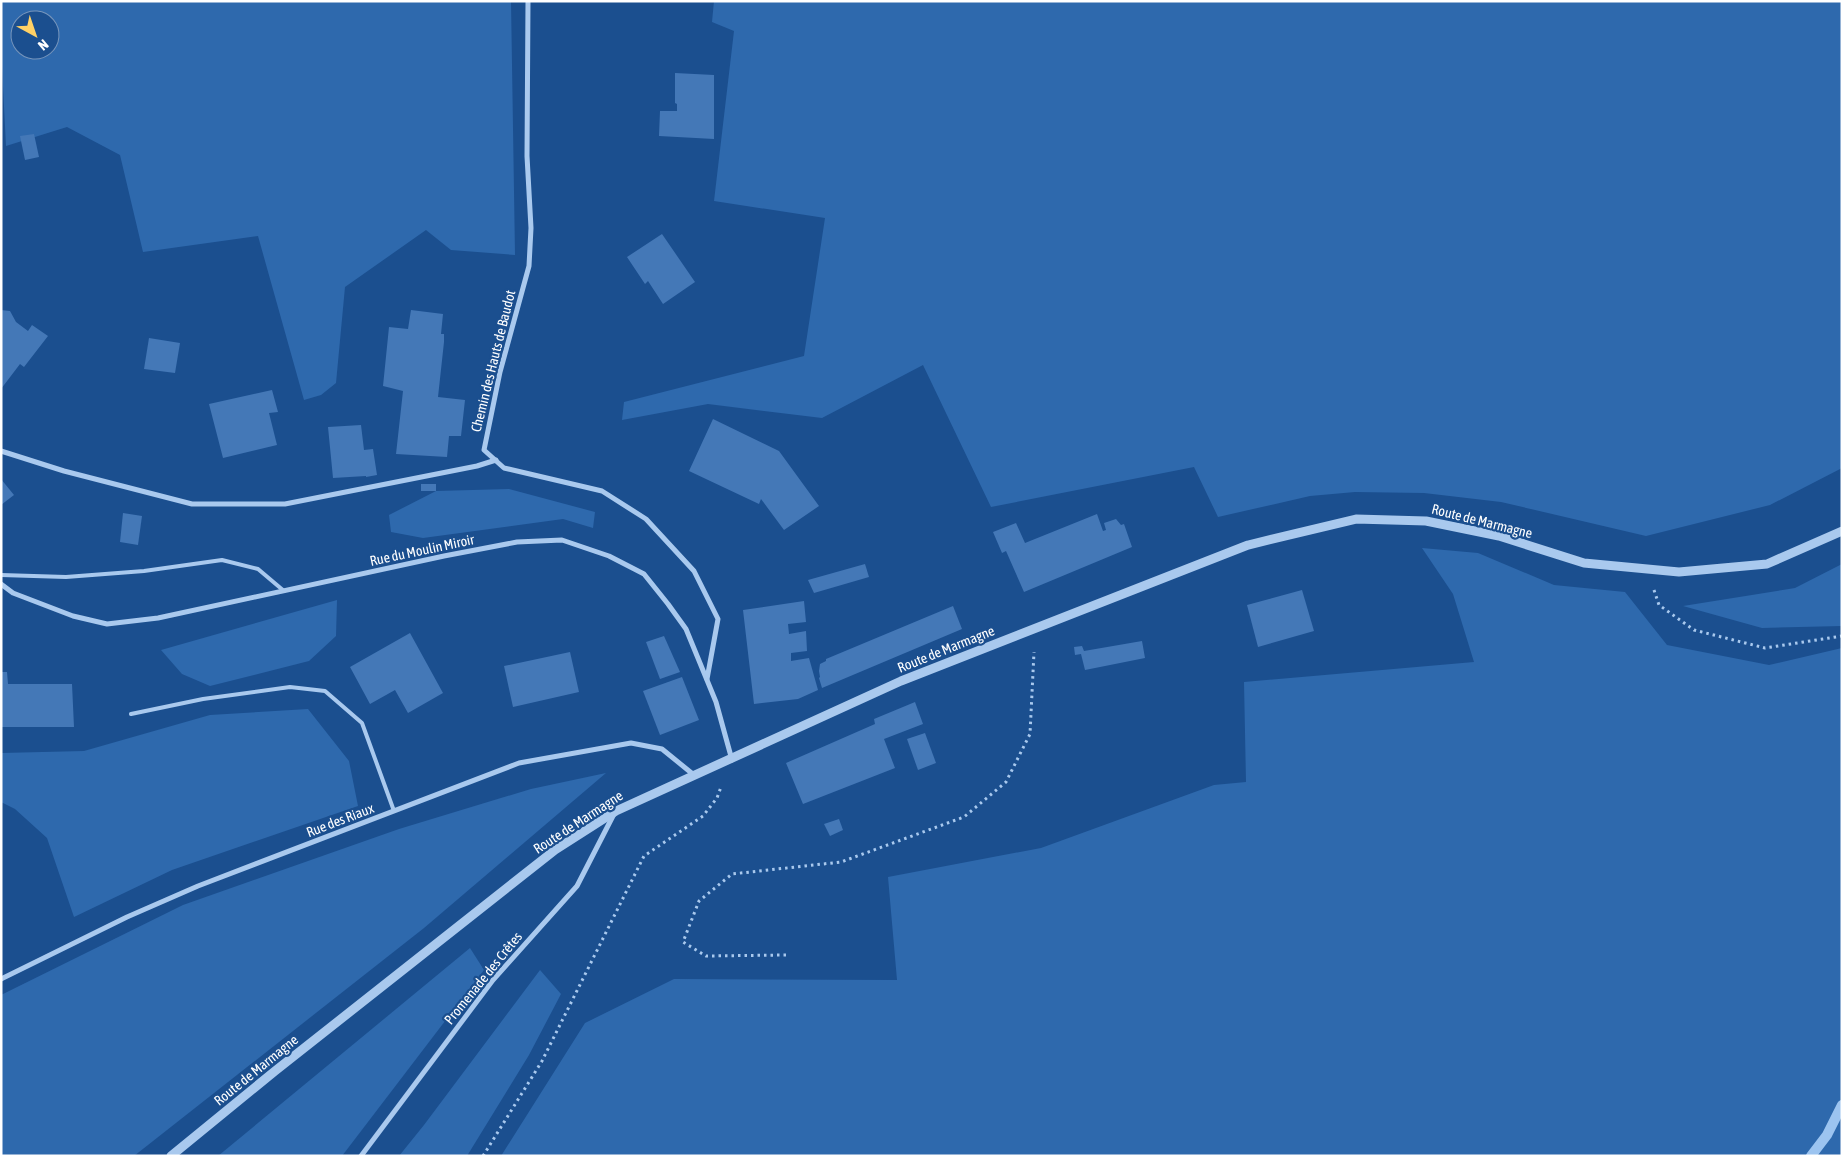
<svg xmlns="http://www.w3.org/2000/svg" width="1843" height="1157" viewBox="0 0 1843 1157" font-family="'Asap Condensed',sans-serif">
<style>
.green{fill:#2e69ad;fill-rule:evenodd}
.lines{fill:none;stroke-linecap:round;stroke-linejoin:round}
.stream{stroke:#9cc4f0;stroke-width:10}
.building{fill:#4478b7}
.path{stroke:#a9c9ee;stroke-width:3;stroke-dasharray:2.5 4;stroke-linecap:butt}
.service{stroke:#a9c9ee;stroke-width:4}
.minor{stroke:#a9c9ee;stroke-width:5}
.tertiary{stroke:#a9c9ee;stroke-width:9}
.labels{text-anchor:middle;stroke-width:4.5;stroke-linejoin:round;paint-order:stroke}
.street-label{font-size:14px;fill:#fff;stroke:#1b4f8f}
</style>
<rect width="100%" height="100%" fill="#1b4f8f"/>
<g class="green">
<path d="M1,1H511L515,255L451,250L426,230L345,287L336,383L321,395L304,400L258,236L143,252L120,155L67,127L6,146L1,47ZM20,20H50V50H20Z"/>
<polygon points="714,1 1842,1 1842,468 1770,505 1646,536 1501,502 1424,493 1355,492 1310,496 1218,517 1194,467 991,507 923,365 822,418 708,404 622,420 624,402 804,356 825,218 714,201 734,31 712,22"/>
<polygon points="509,489 595,512 593,528 563,519 423,538 391,532 389,515 436,491"/>
<polygon points="1422,548 1478,553 1554,585 1625,592 1667,645 1769,665 1842,648 1842,1156 501,1156 585,1023 674,979 897,980 888,877 1041,848 1214,785 1246,782 1244,682 1474,662 1453,594"/>
<polygon points="1842,564 1842,626 1762,628 1683,606 1795,588"/>
<polygon points="337,600 336,636 309,661 210,686 182,674 161,650"/>
<polygon points="308,709 349,761 358,806 172,870 74,917 47,838 15,809 1,802 1,753 84,751 210,715"/>
<polygon points="606,773 424,928 134,1156 1,1156 1,995 183,905 399,829 531,789"/>
<polygon points="470,948 484,970 342,1156 218,1156"/>
<polygon points="540,970 561,994 529,1055 467,1156 399,1156 424,1125"/>
</g>
<g class="lines">
<polyline class="stream" points="1811,1156 1827,1135 1842,1105"/>
</g>
<g class="building">
<polygon points="675,73 714,75 714,139 659,136 660,111 677,111 677,104 675,103"/>
<polygon points="34,134 39,157 25,160 20,136"/>
<polygon points="662,234 695,282 663,304 648,281 645,284 627,257"/>
<polygon points="1,310 10,311 16,322 28,331 32,325 48,336 24,367 20,364 1,389"/>
<polygon points="411,310 443,314 441,334 444,334 444,342 438,397 465,400 461,436 449,436 447,457 396,454 403,391 383,386 389,327 408,329"/>
<polygon points="149,338 180,343 175,373 144,369"/>
<polygon points="272,390 278,412 269,413 277,445 223,458 209,404"/>
<polygon points="713,419 779,451 819,506 784,530 761,499 759,504 689,471"/>
<polygon points="361,425 364,450 373,449 377,475 366,477 366,476 333,478 328,427"/>
<polygon points="1,479 14,495 1,505"/>
<rect x="421" y="484" width="15" height="7"/>
<polygon points="123,513 142,516 138,545 120,542"/>
<polygon points="1097,514 1103,531 1106,530 1104,523 1116,519 1121,525 1124,524 1132,547 1024,592 1006,551 1002,553 993,532 1016,523 1025,543"/>
<polygon points="865,564 869,577 814,593 808,580"/>
<polygon points="1302,590 1314,631 1258,647 1247,605"/>
<polygon points="804,601 806,622 788,624 789,634 806,631 807,651 791,653 791,661 809,658 818,690 798,699 754,704 743,610"/>
<polygon points="953,606 962,629 822,688 819,678 820,677 819,671 820,664 826,661 826,659"/>
<polygon points="410,633 443,693 408,713 395,690 370,704 350,667"/>
<polygon points="664,636 680,672 660,679 646,642"/>
<polygon points="1142,641 1145,658 1085,670 1081,654 1075,655 1074,647 1082,646 1084,651"/>
<polygon points="570,652 579,692 513,707 504,666"/>
<polygon points="1,672 7,672 8,684 72,684 74,727 1,727"/>
<polygon points="682,677 699,720 660,735 643,691"/>
<polygon points="915,702 923,724 884,739 895,768 803,804 786,763 875,724 874,719"/>
<polygon points="925,733 936,763 918,770 907,739"/>
<polygon points="839,819 843,830 830,836 824,824"/>
</g>
<g class="lines">
<g class="path">
<polyline points="1654,590 1659,605 1694,630 1765,648 1842,636"/>
<polyline points="786,955 706,956 683,942 699,901 732,874 841,862 964,817 1006,782 1030,734 1034,652"/>
<polyline points="483,1156 542,1061 644,856 703,816 717,798 721,787"/>
</g>
<g class="service">
<polyline points="1,575 66,577 144,571 222,560 258,569 284,591"/>
<polyline points="131,714 203,699 290,687 325,691 362,723 394,811"/>
</g>
<g class="minor">
<polyline points="528,1 527,156 531,228 529,266 500,372 484,450 504,468 602,491 646,519 694,571 718,619 707,679"/>
<polyline points="1,451 64,471 192,504 285,504 477,466 496,460"/>
<polyline points="1,584 13,593 73,616 107,624 158,618 444,556 517,542 562,540 609,556 644,574 668,604 686,629 716,702 732,760"/>
<polyline points="1,979 127,917 198,886 519,763 631,743 662,749 694,775"/>
<polyline points="361,1156 493,980 577,886 614,814"/>
</g>
<polyline class="tertiary" points="171,1156 275,1071 555,850 616,811 901,681 1248,545 1356,519 1426,521 1499,536 1584,563 1679,572 1767,564 1842,531"/>
</g>
<g class="labels">
<g class="street-label">
<text transform="translate(493 361) rotate(-76)" y="5">Chemin des Hauts de Baudot</text>
<text transform="translate(1482 521) rotate(14)" y="5">Route de Marmagne</text>
<text transform="translate(422 550) rotate(-12)" y="5">Rue du Moulin Miroir</text>
<text transform="translate(946 649) rotate(-22)" y="5">Route de Marmagne</text>
<text transform="translate(340 820) rotate(-21)" y="5">Rue des Riaux</text>
<text transform="translate(578 822) rotate(-33)" y="5">Route de Marmagne</text>
<text transform="translate(483 978) rotate(-51)" y="5">Promenade des Crêtes</text>
<text transform="translate(256 1070) rotate(-39)" y="5">Route de Marmagne</text>
</g>
</g>
<rect width="1843" height="1157" fill="none" stroke="#ffffff" stroke-width="5"/>
<g transform="translate(35 35) rotate(140)"><circle r="24" fill="#1b4f8f" stroke="#7695bc"/>
<path d="M0-4L9 19L0 12L-9 19Z" fill="#ffd166"/>
<text y="-8" font-size="14" font-weight="bold" text-anchor="middle" fill="#ffffff">N</text>
</g>
</svg>
